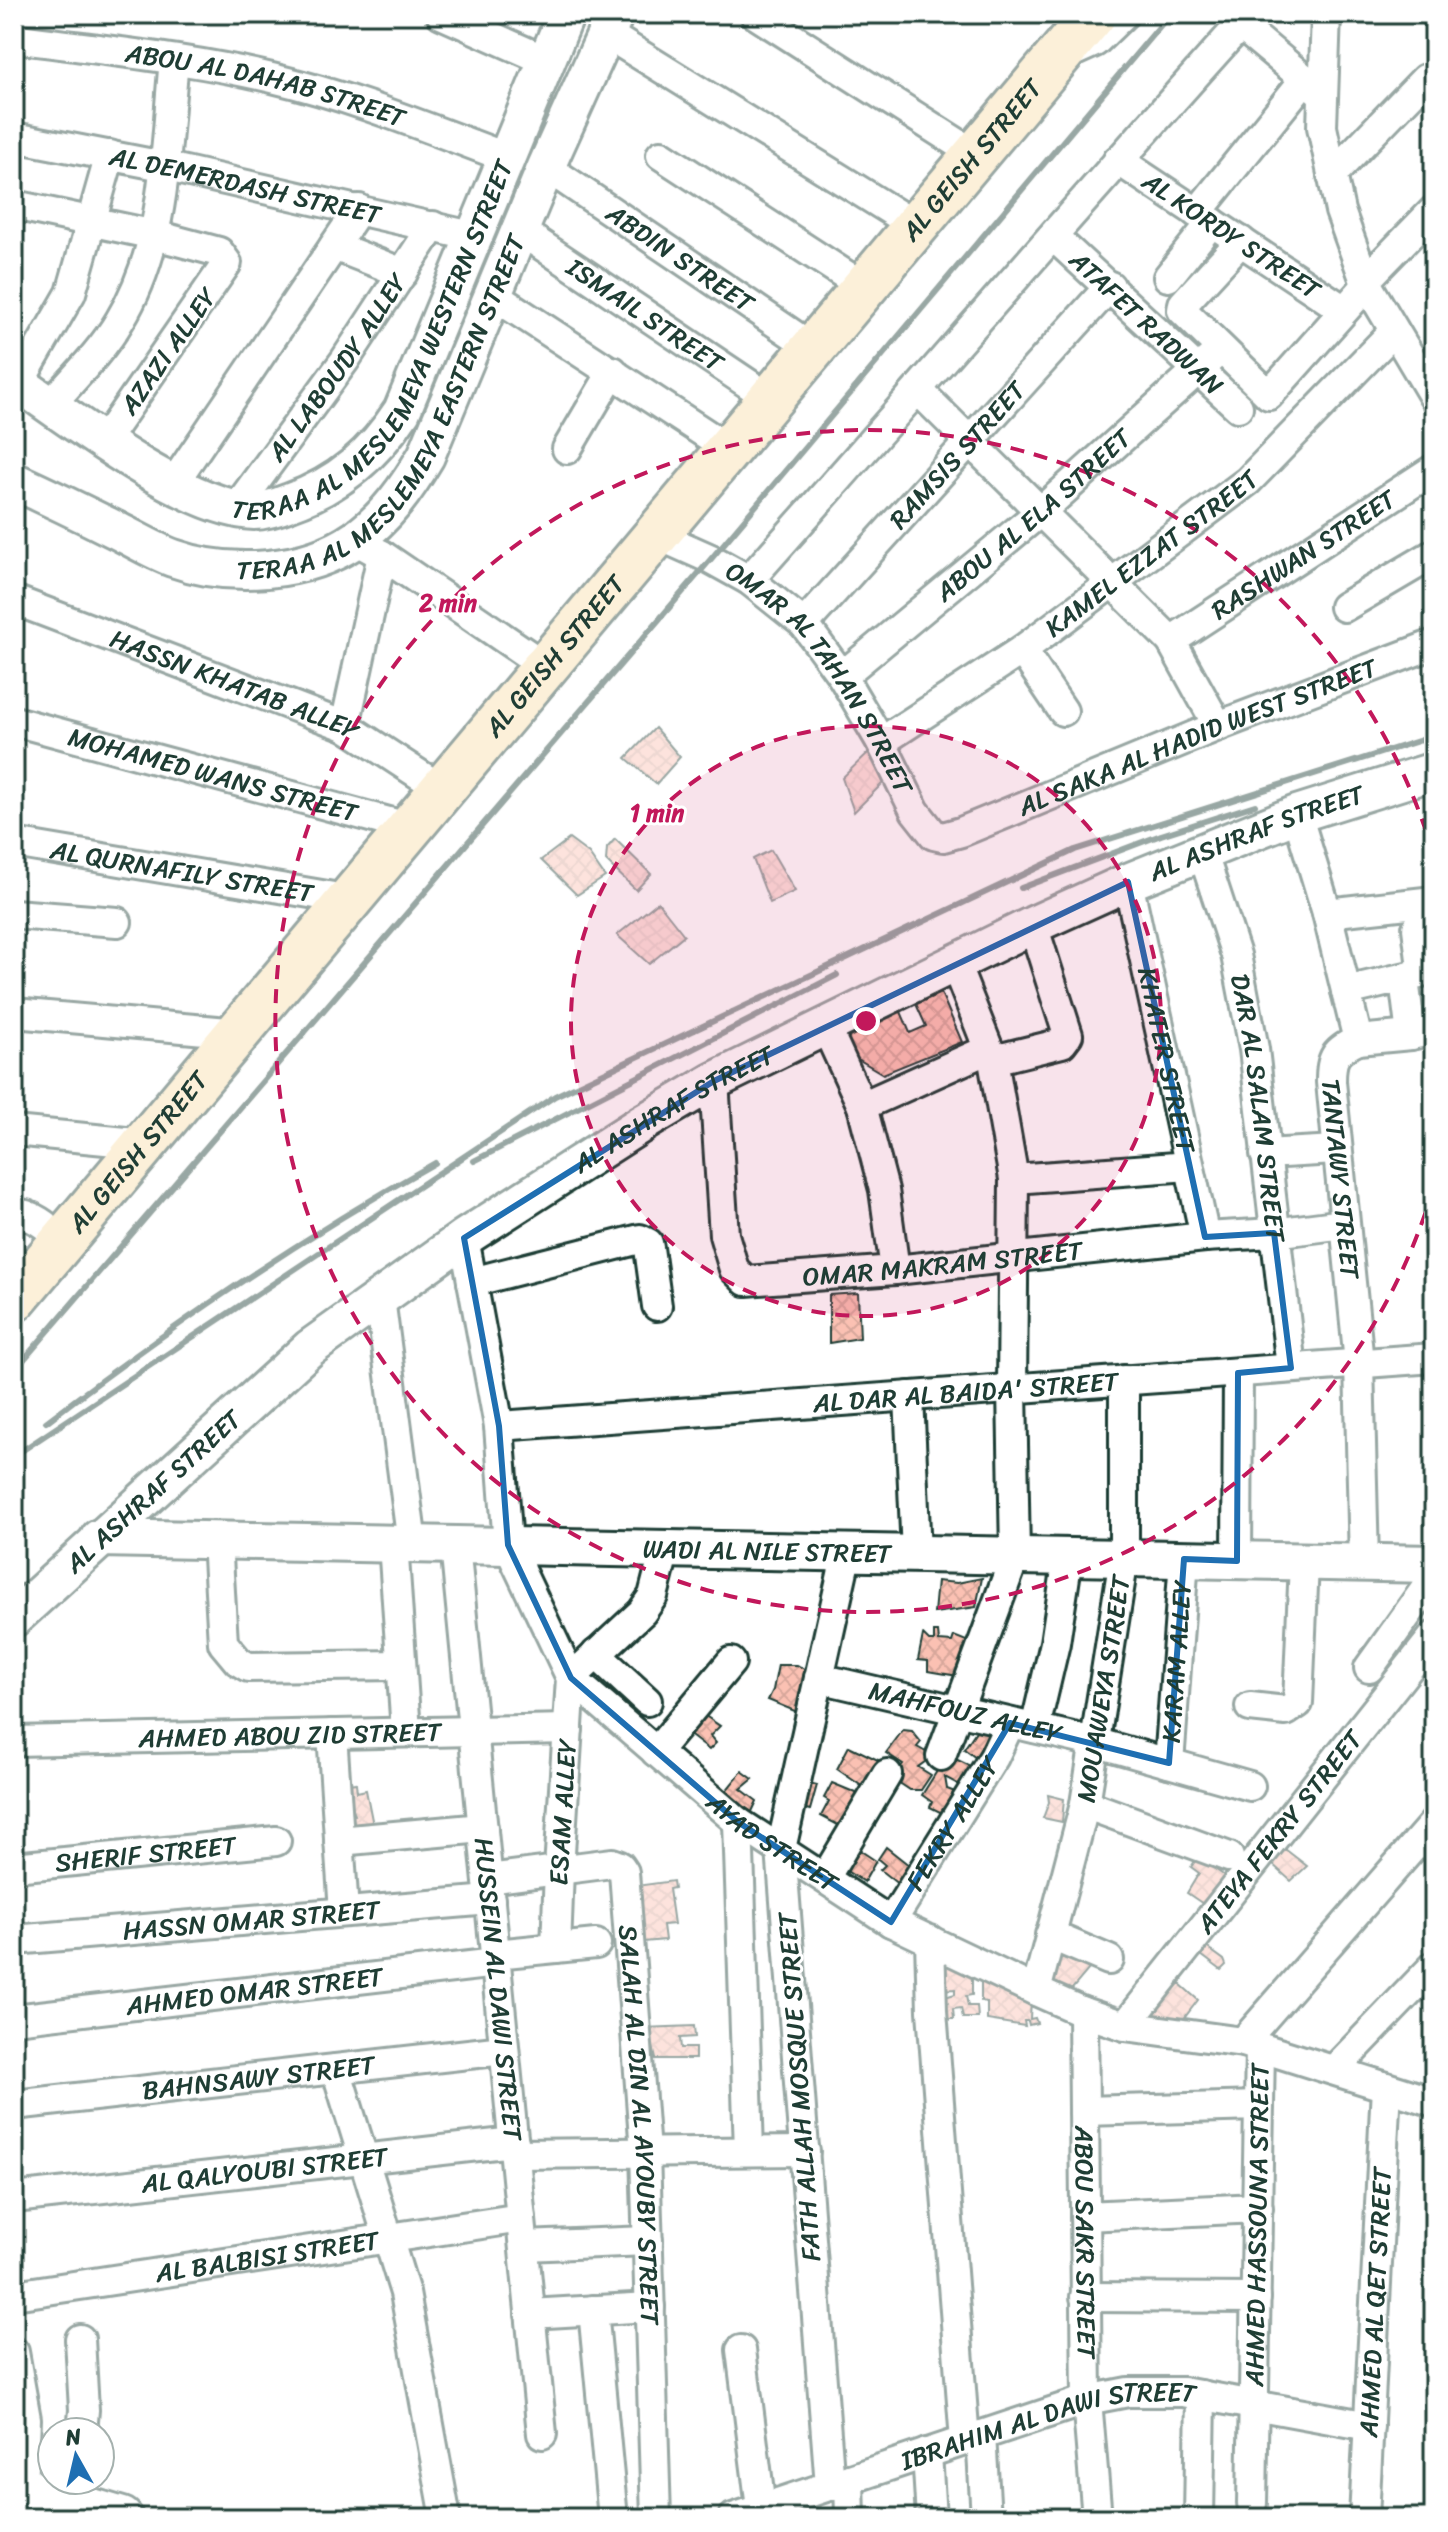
<svg xmlns="http://www.w3.org/2000/svg" width="1448" height="2532" viewBox="0 0 1448 2532" font-family="Sriracha,sans-serif">
<style>
.building{fill:url(#building-cross-hatch);stroke:#1f3d34;stroke-width:2}
.lines{fill:none;stroke-linecap:round;stroke-linejoin:round}
.minor-casing{stroke:#1f3d34;stroke-width:34}
.tertiary-casing{stroke:#1f3d34;stroke-width:42}
.secondary-casing{stroke:#1f3d34;stroke-width:46}
.primary-casing{stroke:#1f3d34;stroke-width:50}
.minor{stroke:#fff;stroke-width:28}
.tertiary{stroke:#fff;stroke-width:36}
.secondary{stroke:#fff;stroke-width:40}
.primary{stroke:#f8deab;stroke-width:44}
.rail{stroke:#1f3d34;stroke-width:6}
.marked{fill:none;stroke:#1f6fb2;stroke-width:6;stroke-linejoin:round}
.ring{fill:none;stroke:#c2185b;stroke-width:4;stroke-dasharray:14 10}
.labels{text-anchor:middle;stroke-width:6;stroke-linejoin:round;paint-order:stroke}
.street-label{font-size:26px;fill:#1f3d34;stroke:#fff}
.centre{fill:#c2185b;stroke:#fff;stroke-width:4}
.ring-label{font-size:24px;text-anchor:middle;font-weight:bold;fill:#c2185b;stroke:#fff;stroke-width:6;stroke-linejoin:round;paint-order:stroke}
</style>
<defs>
<pattern id="building-cross-hatch" width="8" height="8" patternUnits="userSpaceOnUse" patternTransform="scale(2)"><rect width="8" height="8" fill="#fbc1b3"/><path d="M0 0l8 8M0 8l8-8" fill="none" stroke="#d7a79b"/></pattern>
</defs>
<rect width="100%" height="100%" fill="#fff"/>
<filter id="ink" filterUnits="userSpaceOnUse"><feTurbulence type="fractalNoise" baseFrequency=".0125" numOctaves="2"/><feDisplacementMap in="SourceGraphic" scale="16" xChannelSelector="R" yChannelSelector="G"/><feConvolveMatrix kernelMatrix="1 2 1 2 8 2 1 2 1" color-interpolation-filters="sRGB"/></filter>
<g filter="url(#ink)">
<g class="building">
<polygon points="655,728 680,757 656,784 626,758"/>
<polygon points="872,749 885,781 854,812 842,778"/>
<polygon points="569,839 589,854 605,877 577,895 541,860"/>
<polygon points="615,839 651,874 636,890 606,861 607,848"/>
<polygon points="771,850 795,891 770,903 753,859"/>
<polygon points="658,902 684,935 649,964 617,935"/>
<polygon points="941,993 962,1042 883,1074 853,1056 840,1026 897,1002 910,1033 926,1026 916,1004"/>
<polygon points="858,1293 860,1338 829,1343 829,1295"/>
<polygon points="982,1578 976,1607 934,1613 937,1581 957,1583"/>
<polygon points="934,1632 938,1632 939,1641 952,1642 954,1636 969,1642 958,1676 928,1671 928,1661 918,1660 923,1635 929,1641 934,1641"/>
<polygon points="778,1665 797,1665 811,1673 797,1712 768,1700 773,1690"/>
<polygon points="698,1711 720,1726 710,1736 716,1743 709,1750 687,1733"/>
<polygon points="903,1730 912,1731 921,1742 917,1747 933,1756 918,1767 931,1775 921,1790 910,1790 892,1778 903,1764 886,1753"/>
<polygon points="976,1731 1001,1735 997,1745 982,1748 988,1757 984,1764 964,1749"/>
<polygon points="849,1746 878,1760 866,1789 837,1769"/>
<polygon points="947,1755 981,1771 967,1789 945,1777 947,1789 963,1795 950,1817 930,1807 932,1802 922,1795"/>
<polygon points="742,1771 753,1779 741,1789 757,1801 749,1818 720,1798"/>
<polygon points="800,1781 817,1785 810,1810 794,1806"/>
<polygon points="356,1783 357,1792 366,1790 374,1830 343,1834 345,1816 355,1815 342,1785"/>
<polygon points="832,1783 861,1795 838,1825 821,1816 829,1801 824,1798"/>
<polygon points="1048,1795 1064,1799 1062,1822 1043,1818 1049,1802"/>
<polygon points="852,1845 876,1861 864,1882 837,1865"/>
<polygon points="1281,1846 1307,1866 1291,1881 1271,1863"/>
<polygon points="886,1847 914,1869 899,1885 880,1870 885,1865 878,1859"/>
<polygon points="1198,1857 1233,1882 1212,1910 1187,1893 1199,1873 1191,1867"/>
<polygon points="673,1881 674,1888 669,1889 674,1924 663,1925 665,1940 633,1943 628,1887"/>
<polygon points="1205,1946 1224,1960 1226,1965 1221,1970 1197,1952"/>
<polygon points="1058,1956 1086,1965 1089,1969 1067,1995 1049,1987"/>
<polygon points="937,1959 972,1975 972,1995 966,1996 968,2006 977,2006 978,2018 963,2018 961,2008 953,2009 954,2019 946,2019 945,1997 955,1994 955,1989 941,1990"/>
<polygon points="981,1978 1031,1999 1030,2019 1035,2018 1037,2023 1029,2025 1028,2021 1024,2021 1025,2026 987,2020 987,2002 981,2001"/>
<polygon points="1170,1984 1180,1984 1198,2000 1176,2029 1143,2016"/>
<polygon points="694,2026 695,2037 680,2038 681,2048 695,2048 695,2059 656,2059 651,2038 644,2039 643,2028"/>
</g>
<g class="lines">
<g class="minor-casing">
<g id="minor">
<polyline points="441,14 547,61"/>
<polyline points="755,14 976,155"/>
<polyline points="1326,14 1322,127 1340,211 1365,281 1434,397"/>
<polyline points="1240,25 1320,92"/>
<polyline points="605,33 916,226"/>
<path id="s1" d="M14,38C100,50 188,58 272,78C353,97 430,129 508,158"/>
<polyline points="1075,51 1095,42 1124,14"/>
<path id="s2" d="M14,137L163,166L476,237"/>
<polyline points="661,155 864,287"/>
<path id="s3" d="M1118,160L1344,310"/>
<path id="s4" d="M546,167L813,348"/>
<polyline points="1332,175 1425,79"/>
<polyline points="14,205 155,235 219,252 227,263 104,441"/>
<polyline points="1197,213 1305,79"/>
<path id="s5" d="M519,230L771,399"/>
<path id="s6" d="M1054,237L1238,407"/>
<polyline points="1241,241 1183,304 1182,310 1269,395 1367,285"/>
<polyline points="334,246 403,273"/>
<polyline points="1168,277 1212,222"/>
<polyline points="1365,281 1434,210"/>
<polyline points="493,295 729,449"/>
<polyline points="19,383 71,293 110,155"/>
<polyline points="918,390 1171,641 1218,726"/>
<path d="M50,405C74,378 102,351 120,320C167,243 165,148 174,60"/>
<polyline points="567,449 613,371"/>
<polyline points="173,484 359,209"/>
<path id="s7" d="M237,507L345,360L433,226"/>
<path id="s8" d="M657,535L711,559L749,580L804,624L842,676L881,742L915,811L934,835L943,837L961,832L1218,726L1434,644"/>
<polyline points="355,540 382,555 546,667"/>
<path d="M749,580C916,392 1081,201 1250,14"/>
<path id="s9" d="M14,600L345,726L443,790"/>
<polyline points="1344,607 1434,554"/>
<path id="s10" d="M804,624L1110,286"/>
<path id="s11" d="M1171,641L1434,469"/>
<polyline points="1022,650 1063,711"/>
<path id="s12" d="M842,676L1040,512L1221,349"/>
<path id="s13" d="M14,721L411,828"/>
<polyline points="345,726 382,555"/>
<path id="s14" d="M881,742L1022,650L1248,481L1394,331"/>
<path id="s15" d="M1297,814L1327,913L1358,1040C1335,1051 1331,1056 1331,1082L1359,1363L1364,1563"/>
<path id="s16" d="M14,843L351,900"/>
<path id="s17" d="M1202,851L1236,955L1254,1049L1291,1368"/>
<path id="s18" d="M1128,882L1205,1237"/>
<polyline points="1327,913 1434,901"/>
<polyline points="14,914 117,922"/>
<polyline points="1404,979 1411,1035"/>
<polyline points="1346,991 1419,974 1422,967 1417,928 1434,920"/>
<polyline points="14,1013 239,1033"/>
<polyline points="825,1025 862,1106 884,1190 895,1270"/>
<polyline points="1358,1040 1411,1035 1434,1030"/>
<polyline points="993,1060 1062,1043 1068,1035 1033,925"/>
<path id="s19" d="M714,1081L724,1235L734,1269L746,1281L895,1270L1205,1237L1274,1233L1344,1224"/>
<polyline points="862,1106 989,1049"/>
<polyline points="14,1131 146,1144"/>
<polyline points="1265,1154 1336,1150"/>
<polyline points="1014,1179 1189,1166"/>
<path d="M14,1213C33,1213 50,1229 64,1241"/>
<path id="s20" d="M464,1238L499,1426L508,1545L571,1678L738,1822L891,1922L1036,1991L1083,2012L1125,2026L1243,2042L1434,2102"/>
<polyline points="472,1282 640,1239 648,1243 649,1248 657,1306"/>
<polyline points="380,1298 412,1544"/>
<polyline points="909,1396 916,1554"/>
<path id="s21" d="M499,1426L1434,1358"/>
<polyline points="217,1540 223,1643 238,1661 248,1667 401,1665"/>
<polyline points="393,1543 406,1732"/>
<path id="s22" d="M455,1545L542,2434"/>
<polyline points="1237,1561 1238,1373"/>
<polyline points="596,1654 647,1701"/>
<polyline points="1369,1668 1434,1577"/>
<path id="s23" d="M819,1678L1094,1742L1250,1786"/>
<polyline points="1250,1707 1286,1711 1298,1703 1304,1562"/>
<polyline points="1035,1728 1055,1643 1068,1557"/>
<polyline points="332,1734 344,1912"/>
<path id="s24" d="M14,1741L568,1729"/>
<polyline points="656,1752 731,1662"/>
<polyline points="941,1756 1015,1556 1012,1388 1014,1179 993,1060 955,964"/>
<path id="s25" d="M1169,1763L1184,1559"/>
<polyline points="1085,1804 1229,1857"/>
<polyline points="738,1822 749,2151"/>
<polyline points="339,1841 483,1828"/>
<path id="s26" d="M14,1867L276,1841"/>
<polyline points="825,1878 887,1774"/>
<path id="s27" d="M488,1879L612,1863L620,1866L624,1872L645,2152L656,2518"/>
<path id="s28" d="M891,1922L994,1757L1010,1723"/>
<polyline points="1050,1935 1109,1960"/>
<path id="s29" d="M14,1940L490,1900"/>
<polyline points="930,1940 932,2011 965,2441"/>
<path id="s30" d="M556,1948L559,1869L571,1678L642,1612L653,1596L665,1549"/>
<polyline points="495,1954 596,1944"/>
<path id="s31" d="M1036,1991L1085,1804L1124,1558V1380"/>
<path id="s32" d="M1083,2012L1087,2400L1097,2518"/>
<path id="s33" d="M14,2019L496,1963"/>
<path id="s34" d="M1125,2026L1434,1636"/>
<polyline points="1243,2042 1434,1823"/>
<polyline points="336,2069 405,2293 446,2518"/>
<polyline points="1334,2070 1434,1966"/>
<path id="s35" d="M14,2105L504,2050"/>
<polyline points="1084,2111 1259,2106"/>
<polyline points="515,2154 805,2151"/>
<path id="s36" d="M14,2198L514,2142"/>
<polyline points="1085,2216 1258,2208"/>
<polyline points="524,2246 648,2241"/>
<path id="s37" d="M14,2295L521,2218"/>
<polyline points="1085,2297 1256,2298"/>
<polyline points="593,2310 613,2518"/>
<polyline points="530,2314 650,2307"/>
<polyline points="80,2339 84,2410 82,2432"/>
<polyline points="741,2350 761,2508"/>
<polyline points="14,2352 26,2419 23,2489"/>
<polyline points="981,2435 986,2518"/>
<polyline points="927,2453 931,2518"/>
<polyline points="849,2479 850,2518"/>
<polyline points="830,2486 781,1849 847,1552"/>
<path id="s38" d="M1252,2503L1260,2048"/>
<path id="s39" d="M733,2518L1087,2400L1128,2392H1183L1369,2426"/>
<polyline points="1199,2518 1201,2395"/>
<path id="s40" d="M1364,2518L1386,2087"/>
</g>
</g>
<g class="tertiary-casing">
<g id="tertiary">
<path id="s41" d="M14,380C71,419 187,509 254,511C266,511 280,506 290,502C339,485 374,454 402,411L566,14"/>
<path id="s42" d="M14,481C49,497 84,514 118,531C136,540 154,551 173,558C229,578 306,574 356,539C387,517 407,488 426,456L546,167L615,14"/>
<path id="s43" d="M99,1538L1434,1564"/>
<path id="s44" d="M14,1618L310,1348L464,1238L643,1123L714,1081L1033,925L1128,882L1297,814L1434,771"/>
</g>
</g>
<g class="secondary-casing">
<polyline id="secondary" points="14,2486 122,2518"/>
</g>
<g class="primary-casing">
<g id="primary">
<path id="s45" d="M14,1299L1094,14"/>
</g>
</g>
<use href="#minor" class="minor"/>
<use href="#tertiary" class="tertiary"/>
<use href="#secondary" class="secondary"/>
<use href="#primary" class="primary"/>
<g class="rail">
<polyline points="1021,888 1161,835 1255,805"/>
<polyline points="474,1161 837,975"/>
<polyline points="14,1371 711,559 1170,14"/>
<path d="M46,1422C170,1327 299,1239 435,1163"/>
<polyline points="14,1456 555,1096 1075,850 1434,736"/>
</g>
</g>
</g>
<path d="M0 0H1448V2532H0ZM1128,882L1205,1237L1274,1233L1291,1368L1238,1373L1237,1561L1184,1559L1169,1763L1010,1723L891,1922L738,1822L571,1678L508,1545L499,1426L464,1238L714,1081Z" fill="#fff" fill-opacity=".55" fill-rule="evenodd"/>
<path class="marked" d="M1128,882L1205,1237L1274,1233L1291,1368L1238,1373L1237,1561L1184,1559L1169,1763L1010,1723L891,1922L738,1822L571,1678L508,1545L499,1426L464,1238L714,1081Z"/>
<circle cx="866" cy="1021" r="295" fill="#c2185b" fill-opacity=".12"/>
<g class="ring">
<circle cx="866" cy="1021" r="295"/>
<path d="M1433 1189A591 591 0 1 1 1433 853"/>
</g>
<g class="labels">
<g class="street-label">
<text dy="9" stroke="none"><textPath href="#s1" startOffset="256">ABOU AL DAHAB STREET</textPath></text>
<text dy="9" stroke="none"><textPath href="#s45" startOffset="1488">AL GEISH STREET</textPath></text>
<text dy="9" stroke="none"><textPath href="#s2" startOffset="236">AL DEMERDASH STREET</textPath></text>
<text dy="9" stroke="none"><textPath href="#s3" startOffset="136">AL KORDY STREET</textPath></text>
<text dy="9" stroke="none"><textPath href="#s4" startOffset="162">ABDIN STREET</textPath></text>
<text dy="9" stroke="none"><textPath href="#s5" startOffset="152">ISMAIL STREET</textPath></text>
<text dy="9" stroke="none"><textPath href="#s6" startOffset="126">ATAFET RADWAN</textPath></text>
<text dy="9" stroke="none"><textPath href="#s41" startOffset="492">TERAA AL MESLEMEYA WESTERN STREET</textPath></text>
<text transform="translate(168 351) rotate(-55)" y="9">AZAZI ALLEY</text>
<text dy="9" stroke="none"><textPath href="#s7" startOffset="172">AL LABOUDY ALLEY</textPath></text>
<text dy="9" stroke="none"><textPath href="#s42" startOffset="478">TERAA AL MESLEMEYA EASTERN STREET</textPath></text>
<text dy="9" stroke="none"><textPath href="#s10" startOffset="228">RAMSIS STREET</textPath></text>
<text dy="9" stroke="none"><textPath href="#s12" startOffset="250">ABOU AL ELA STREET</textPath></text>
<text dy="9" stroke="none"><textPath href="#s14" startOffset="330">KAMEL EZZAT STREET</textPath></text>
<text dy="9" stroke="none"><textPath href="#s11" startOffset="158">RASHWAN STREET</textPath></text>
<text dy="9" stroke="none"><textPath href="#s45" startOffset="840">AL GEISH STREET</textPath></text>
<text dy="9" stroke="none"><textPath href="#s8" startOffset="224">OMAR AL TAHAN STREET</textPath></text>
<text dy="9" stroke="none"><textPath href="#s9" startOffset="236">HASSN KHATAB ALLEY</textPath></text>
<text dy="9" stroke="none"><textPath href="#s8" startOffset="704">AL SAKA AL HADID WEST STREET</textPath></text>
<text dy="9" stroke="none"><textPath href="#s13" startOffset="206">MOHAMED WANS STREET</textPath></text>
<text dy="9" stroke="none"><textPath href="#s44" startOffset="1482">AL ASHRAF STREET</textPath></text>
<text dy="9" stroke="none"><textPath href="#s16" startOffset="170">AL QURNAFILY STREET</textPath></text>
<text dy="9" stroke="none"><textPath href="#s18" startOffset="182">KHATER STREET</textPath></text>
<text dy="9" stroke="none"><textPath href="#s17" startOffset="264">DAR AL SALAM STREET</textPath></text>
<text dy="9" stroke="none"><textPath href="#s44" startOffset="836">AL ASHRAF STREET</textPath></text>
<text dy="9" stroke="none"><textPath href="#s45" startOffset="192">AL GEISH STREET</textPath></text>
<text dy="9" stroke="none"><textPath href="#s15" startOffset="386">TANTAWY STREET</textPath></text>
<text dy="9" stroke="none"><textPath href="#s19" startOffset="404">OMAR MAKRAM STREET</textPath></text>
<text dy="9" stroke="none"><textPath href="#s21" startOffset="468">AL DAR AL BAIDA' STREET</textPath></text>
<text dy="9" stroke="none"><textPath href="#s44" startOffset="188">AL ASHRAF STREET</textPath></text>
<text dy="9" stroke="none"><textPath href="#s43" startOffset="668">WADI AL NILE STREET</textPath></text>
<text dy="9" stroke="none"><textPath href="#s25" startOffset="102">KARAM ALLEY</textPath></text>
<text dy="9" stroke="none"><textPath href="#s31" startOffset="310">MOUAWEYA STREET</textPath></text>
<text dy="9" stroke="none"><textPath href="#s23" startOffset="150">MAHFOUZ ALLEY</textPath></text>
<text dy="9" stroke="none"><textPath href="#s24" startOffset="276">AHMED ABOU ZID STREET</textPath></text>
<text dy="9" stroke="none"><textPath href="#s30" startOffset="136">ESAM ALLEY</textPath></text>
<text dy="9" stroke="none"><textPath href="#s28" startOffset="116">FEKRY ALLEY</textPath></text>
<text dy="9" stroke="none"><textPath href="#s34" startOffset="248">ATEYA FEKRY STREET</textPath></text>
<text dy="9" stroke="none"><textPath href="#s20" startOffset="718">AYAD STREET</textPath></text>
<text dy="9" stroke="none"><textPath href="#s26" startOffset="132">SHERIF STREET</textPath></text>
<text dy="9" stroke="none"><textPath href="#s29" startOffset="238">HASSN OMAR STREET</textPath></text>
<text dy="9" stroke="none"><textPath href="#s22" startOffset="446">HUSSEIN AL DAWI STREET</textPath></text>
<text dy="9" stroke="none"><textPath href="#s33" startOffset="242">AHMED OMAR STREET</textPath></text>
<text dy="9" stroke="none"><textPath href="#s35" startOffset="246">BAHNSAWY STREET</textPath></text>
<text transform="translate(799 2087) rotate(-94)" y="9">FATH ALLAH MOSQUE STREET</text>
<text dy="9" stroke="none"><textPath href="#s27" startOffset="394">SALAH AL DIN AL AYOUBY STREET</textPath></text>
<text dy="9" stroke="none"><textPath href="#s36" startOffset="252">AL QALYOUBI STREET</textPath></text>
<text dy="9" stroke="none"><textPath href="#s38" startOffset="278">AHMED HASSOUNA STREET</textPath></text>
<text dy="9" stroke="none"><textPath href="#s32" startOffset="230">ABOU SAKR STREET</textPath></text>
<text dy="9" stroke="none"><textPath href="#s37" startOffset="256">AL BALBISI STREET</textPath></text>
<text dy="9" stroke="none"><textPath href="#s40" startOffset="216">AHMED AL QET STREET</textPath></text>
<text dy="9" stroke="none"><textPath href="#s39" startOffset="330">IBRAHIM AL DAWI STREET</textPath></text>
</g>
</g>
<circle cx="866" cy="1021" r="12" class="centre"/>
<g class="ring-label">
<text x="448" y="611">2 min</text>
<text x="657" y="821">1 min</text>
</g>
<rect width="1448" height="2532" fill="none" stroke="#fff" stroke-width="48"/>
<rect x="24" y="24" width="1400" height="2484" fill="none" stroke="#1f3d34" stroke-width="3" filter="url(#ink)"/>
<g transform="translate(76 2456) rotate(352)"><circle r="38" fill="#ffffff" stroke="#a5b1ae" stroke-width="2"/>
<path d="M0-6L14 30L0 20L-14 30Z" fill="#1f6fb2"/>
<text y="-12" font-size="22" font-weight="bold" text-anchor="middle" fill="#1f3d34">N</text>
</g>
</svg>
